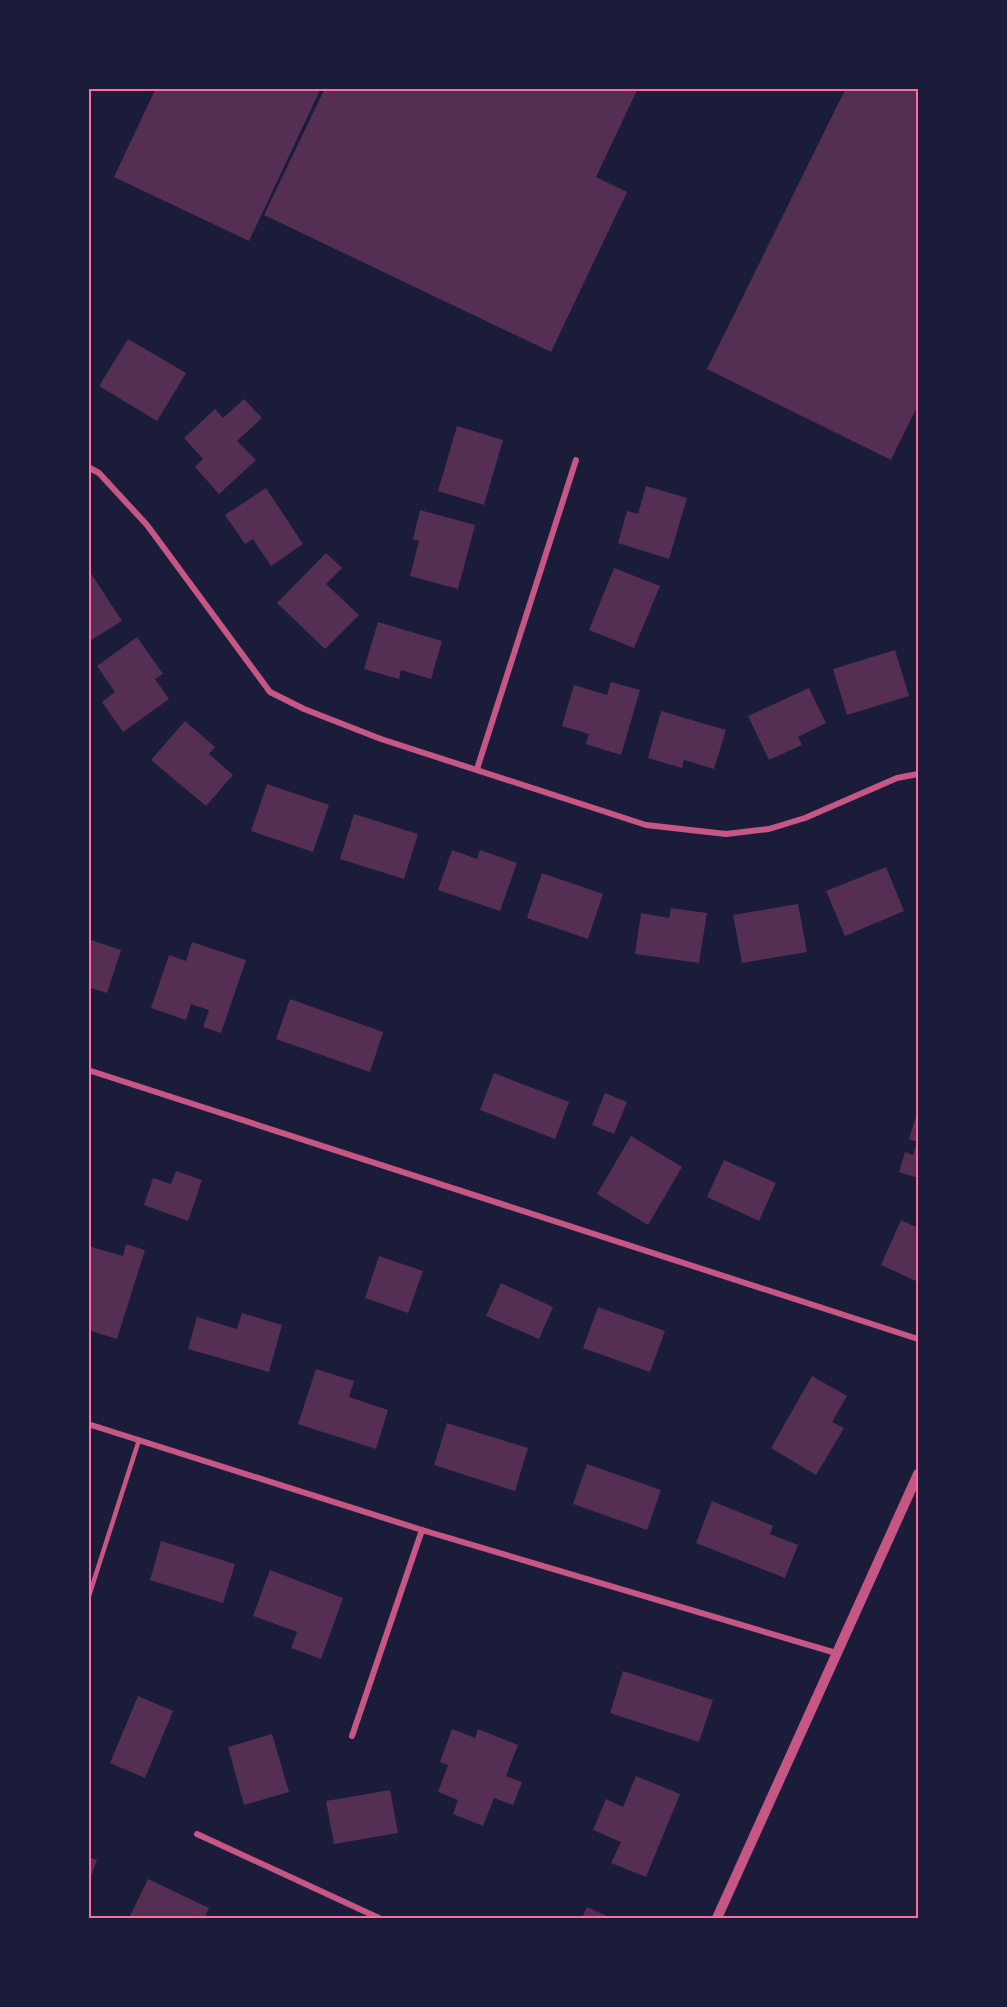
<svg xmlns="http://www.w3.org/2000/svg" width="1007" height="2007" viewBox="0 0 1007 2007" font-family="Karla,sans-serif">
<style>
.building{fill:#542f53}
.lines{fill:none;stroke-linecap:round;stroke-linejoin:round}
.service{stroke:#c65784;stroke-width:4.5}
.minor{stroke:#c65784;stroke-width:6}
.tertiary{stroke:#c65784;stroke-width:10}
.neatline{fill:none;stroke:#ff6b9d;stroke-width:2}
</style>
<rect width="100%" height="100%" fill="#1b1b3a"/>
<g class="building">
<polygon points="156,88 321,88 249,241 114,177"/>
<polygon points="325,88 638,88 596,177 627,192 551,352 264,215"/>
<polygon points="846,88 918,88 918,405 891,460 707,369"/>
<polygon points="128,339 186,373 157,421 99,386"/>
<polygon points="244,399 262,418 237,441 256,460 219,494 195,467 203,459 184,438 215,409 223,418"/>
<polygon points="457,426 503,440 484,505 438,491"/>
<polygon points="646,486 687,498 669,559 618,543 627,511 638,514"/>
<polygon points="266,488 303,544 271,566 253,539 245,544 225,515"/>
<polygon points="420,510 475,525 458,589 410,576 419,541 413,539"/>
<polygon points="326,553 342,568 326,584 359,615 325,649 277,603"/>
<polygon points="614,568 660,586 634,648 589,630"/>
<polygon points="88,569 122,621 88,642"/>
<polygon points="378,622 442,641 431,679 401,670 399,679 364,669"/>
<polygon points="137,637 163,674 155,679 169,699 123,732 102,702 115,692 97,666"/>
<polygon points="895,650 909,696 847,715 833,669"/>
<polygon points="611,682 640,690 621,755 586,744 589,734 562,726 574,685 607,695"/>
<polygon points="809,688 826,723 798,737 802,745 769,760 748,716"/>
<polygon points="661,711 726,730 714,769 684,760 682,768 648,758"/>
<polygon points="185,721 215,747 209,754 233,775 206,806 151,760"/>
<polygon points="267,784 329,805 313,852 251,831"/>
<polygon points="354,814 418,834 404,879 340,859"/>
<polygon points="452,850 477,859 480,850 517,863 500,911 438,890"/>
<polygon points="886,867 904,911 845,936 826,891"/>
<polygon points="542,873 603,894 588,939 527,918"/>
<polygon points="798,904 807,952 742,963 733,915"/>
<polygon points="671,908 707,913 699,963 635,954 641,913 669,918"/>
<polygon points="88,939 121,950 107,993 88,987"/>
<polygon points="192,942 246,960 221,1033 203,1027 209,1010 191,1004 186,1020 151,1008 169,955 186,961"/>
<polygon points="290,999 383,1032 370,1072 276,1039"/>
<polygon points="494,1073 569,1102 555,1139 480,1110"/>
<polygon points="605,1093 627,1102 614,1134 592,1125"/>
<polygon points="918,1110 918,1178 899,1172 905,1152 913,1155 917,1142 909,1139"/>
<polygon points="631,1136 682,1167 648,1225 597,1194"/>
<polygon points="724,1160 776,1183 759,1221 707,1197"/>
<polygon points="176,1171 202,1180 188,1221 144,1205 153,1178 171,1184"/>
<polygon points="901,1220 918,1228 918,1282 881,1265"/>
<polygon points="126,1244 145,1250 117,1339 88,1330 88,1246 123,1256"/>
<polygon points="379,1256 423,1271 408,1313 365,1298"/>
<polygon points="501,1283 553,1307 539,1339 486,1316"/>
<polygon points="598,1307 665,1331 650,1372 583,1348"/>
<polygon points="242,1313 282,1325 269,1372 188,1349 197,1317 237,1329"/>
<polygon points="316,1369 354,1381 349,1397 388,1410 376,1449 298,1424"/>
<polygon points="812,1376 847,1396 832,1422 844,1428 816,1475 771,1448"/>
<polygon points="447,1423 528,1448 515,1491 434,1465"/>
<polygon points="587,1464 661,1490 647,1530 573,1504"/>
<polygon points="712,1501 773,1526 770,1534 798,1545 785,1578 696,1543"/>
<polygon points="161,1541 235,1564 223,1603 150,1580"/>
<polygon points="270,1570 343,1598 321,1659 291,1648 297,1632 253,1616"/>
<polygon points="623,1671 713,1700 699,1742 610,1713"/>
<polygon points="138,1696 173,1711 145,1778 110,1763"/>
<polygon points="452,1729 475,1738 478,1729 518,1745 506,1776 522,1782 513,1805 494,1798 483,1826 453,1814 458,1800 438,1792 448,1765 440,1762"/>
<polygon points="272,1734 289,1792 244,1805 228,1747"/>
<polygon points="636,1776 680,1794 646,1877 611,1863 621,1842 593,1830 606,1799 623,1807"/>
<polygon points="390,1790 398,1833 334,1844 326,1801"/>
<polygon points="88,1857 97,1860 89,1881 88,1881"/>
<polygon points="148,1879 209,1908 204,1918 129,1918"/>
<polygon points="587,1907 611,1918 582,1918"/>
</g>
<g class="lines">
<polyline class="service" points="88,1599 139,1440"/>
<g class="minor">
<polyline points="88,467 99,473 147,525 270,692 304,709 381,739 646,825 726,834 769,829 805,818 897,778 918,774"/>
<polyline points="477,769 576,460"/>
<polyline points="88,1070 918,1339"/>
<polyline points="88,1424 422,1530 836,1653"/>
<polyline points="352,1736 422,1530"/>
<polyline points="197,1834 379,1918"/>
</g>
<polyline class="tertiary" points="717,1918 918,1474"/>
</g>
<rect width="1007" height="2007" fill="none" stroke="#1b1b3a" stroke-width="180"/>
<rect x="90" y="90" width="827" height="1827" class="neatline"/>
</svg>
